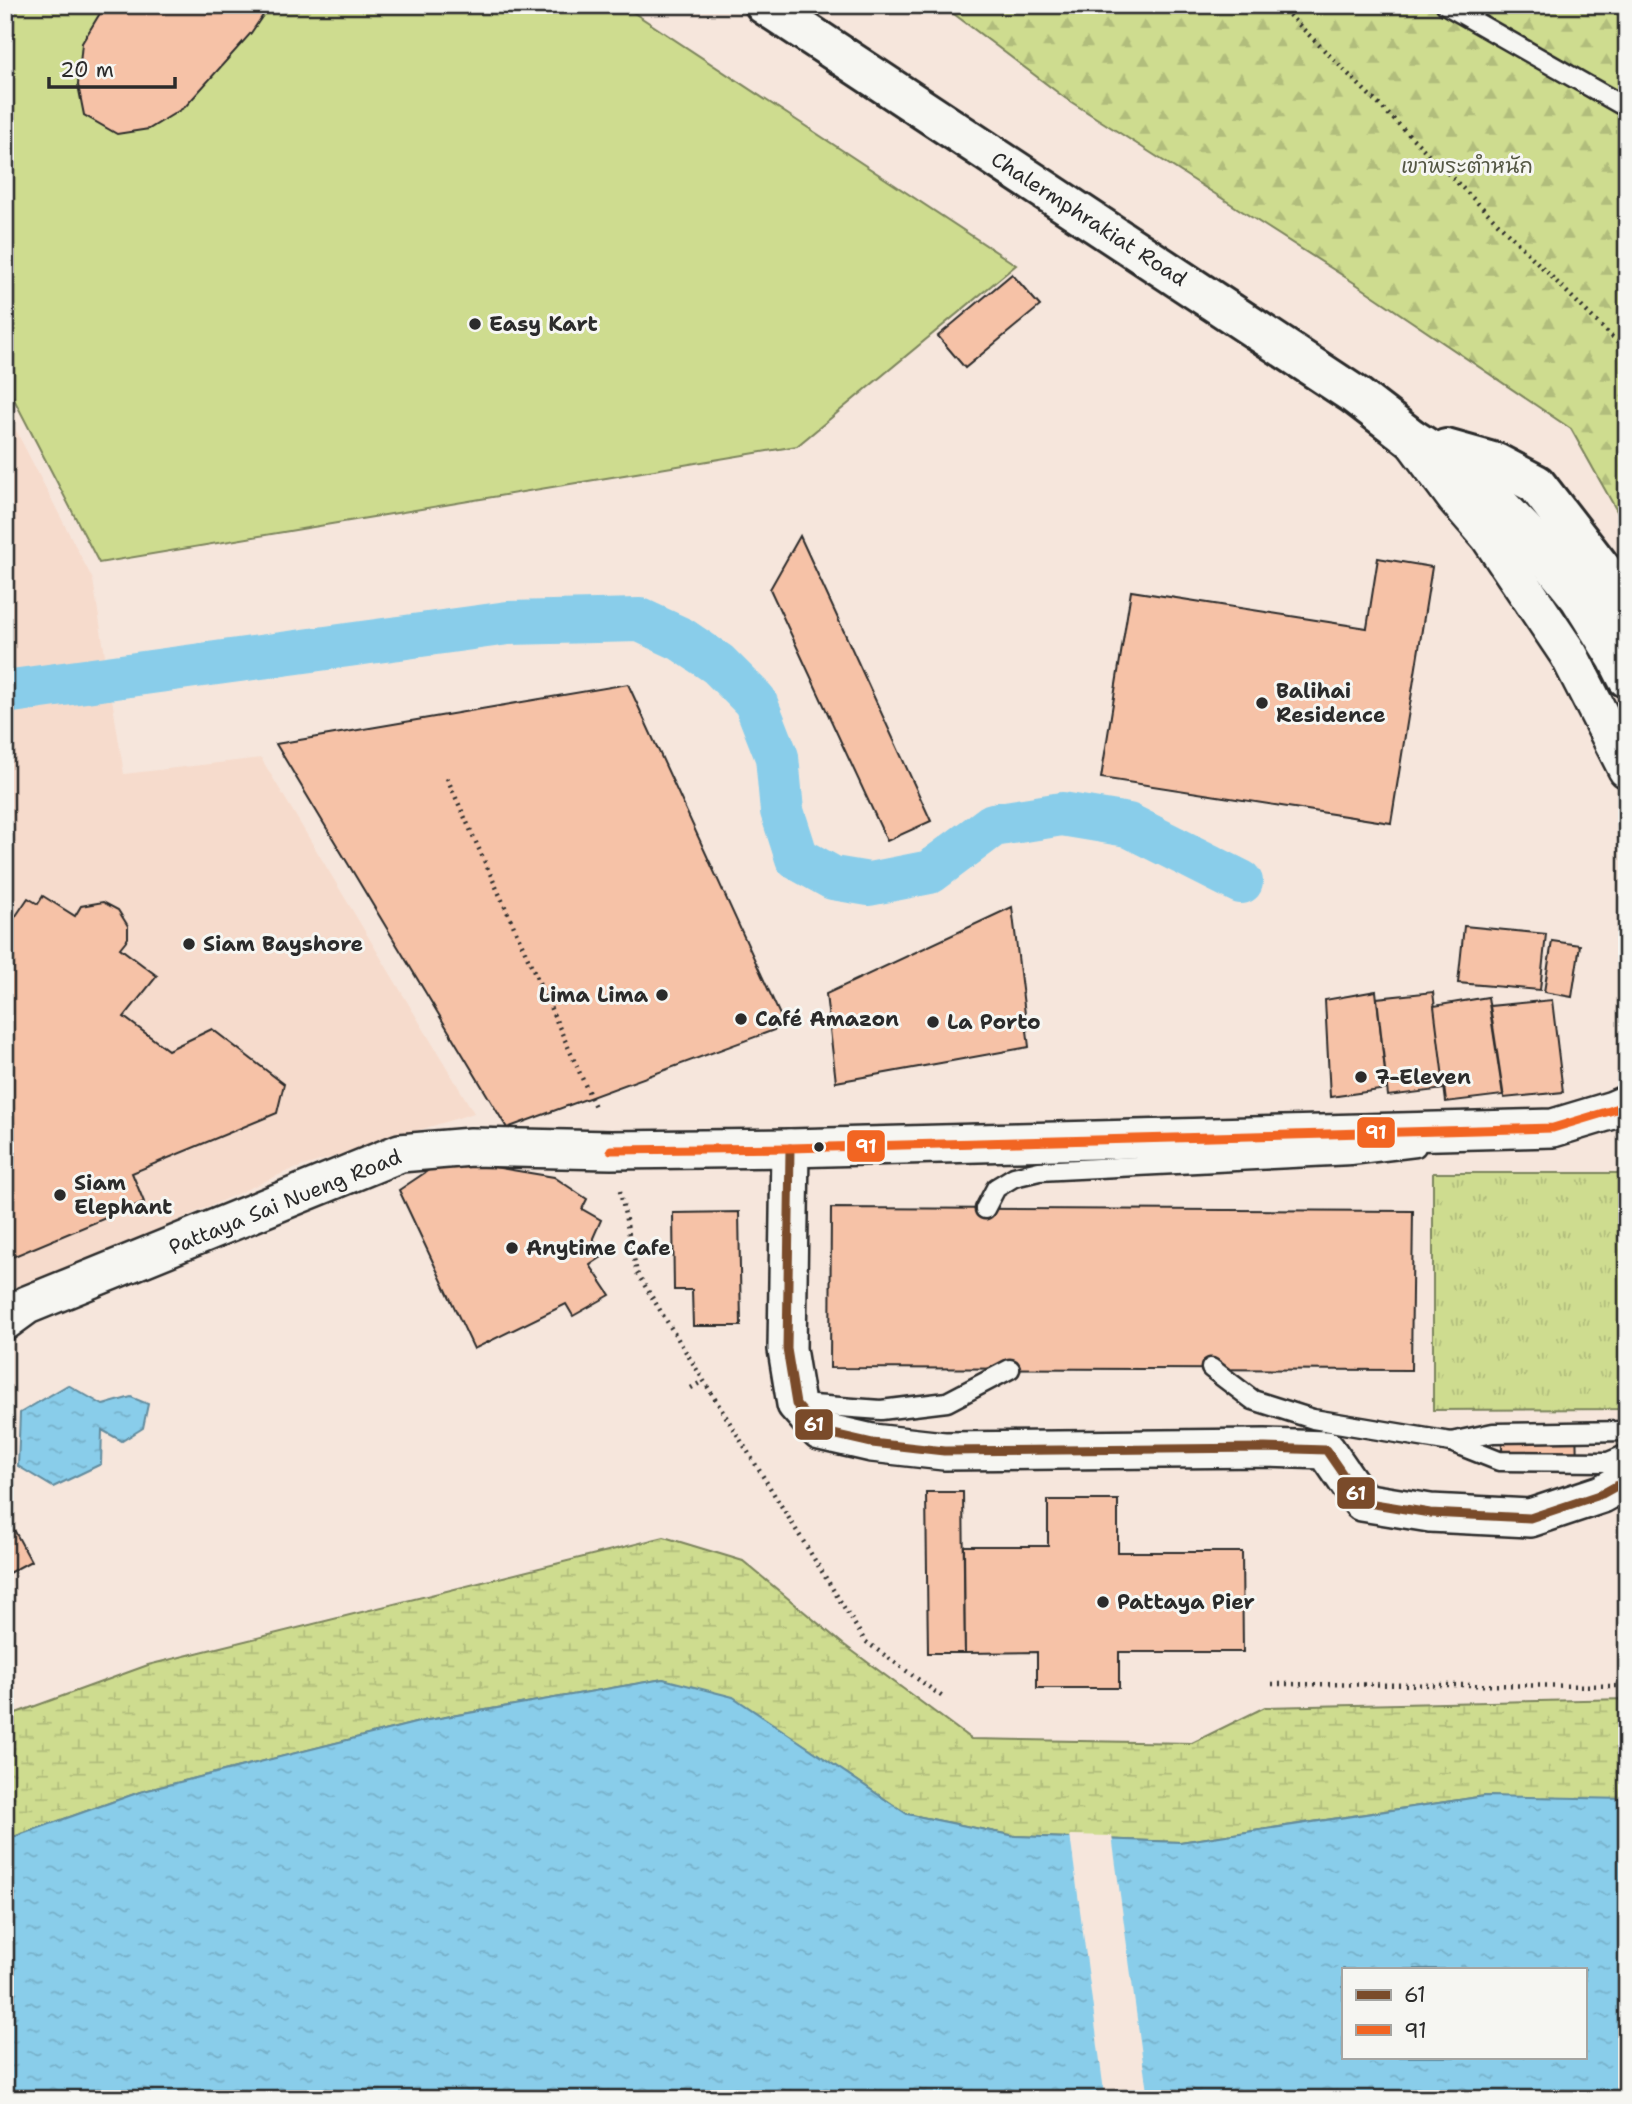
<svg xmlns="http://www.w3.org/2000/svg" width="1632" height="2104" viewBox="0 0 1632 2104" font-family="'Shantell Sans','Playpen Sans Thai',sans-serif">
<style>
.built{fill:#f6dbcc}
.grass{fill:url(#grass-tufts);stroke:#7c845d;stroke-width:2}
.forest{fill:url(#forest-firs);stroke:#7c845d;stroke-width:2}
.wetland{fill:url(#wetland-marsh);stroke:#7c845d;stroke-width:2}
.pitch{fill:#cedc8f;stroke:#7c845d;stroke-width:2}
.water{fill:url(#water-ripples);stroke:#638c9e;stroke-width:2;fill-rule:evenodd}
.pier{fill:#f6e6dc}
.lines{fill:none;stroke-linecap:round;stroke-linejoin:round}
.canal{stroke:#89cdea;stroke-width:44}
.building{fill:#f6c2a7;stroke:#2b2b2b;stroke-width:2}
.lane-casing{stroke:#2b2b2b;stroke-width:23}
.street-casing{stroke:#2b2b2b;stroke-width:42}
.secondary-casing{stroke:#2b2b2b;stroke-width:44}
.path{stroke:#2b2b2b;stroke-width:4.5;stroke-dasharray:2 5;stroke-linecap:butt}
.lane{stroke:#f6f6f2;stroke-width:18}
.street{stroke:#f6f6f2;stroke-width:37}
.secondary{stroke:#f6f6f2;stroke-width:38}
.bus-1-casing{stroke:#f6f6f2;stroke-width:14}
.bus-2-casing{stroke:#f6f6f2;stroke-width:14}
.bus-1{stroke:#7a4b2a;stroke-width:9}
.bus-2{stroke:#f26522;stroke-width:9}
.poi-dot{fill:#2b2b2b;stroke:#f6f6f2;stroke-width:2.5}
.labels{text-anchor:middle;stroke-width:6;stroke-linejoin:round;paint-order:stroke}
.park-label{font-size:21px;fill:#545744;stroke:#f6f6f2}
.street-label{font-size:21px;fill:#2b2b2b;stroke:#f6f6f2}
.poi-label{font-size:21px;font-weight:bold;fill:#2b2b2b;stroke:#f6f6f2;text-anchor:start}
.line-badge{stroke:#f6f6f2;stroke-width:2.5}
.badge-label{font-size:19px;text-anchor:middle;font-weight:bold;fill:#fff}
</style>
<defs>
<pattern id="grass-tufts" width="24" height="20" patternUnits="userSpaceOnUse" patternTransform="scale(1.75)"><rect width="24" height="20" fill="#cedc8f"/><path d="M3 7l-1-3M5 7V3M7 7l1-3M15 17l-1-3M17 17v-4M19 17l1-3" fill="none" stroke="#b1bd7c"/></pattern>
<pattern id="forest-firs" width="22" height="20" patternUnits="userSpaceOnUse" patternTransform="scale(1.75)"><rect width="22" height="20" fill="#cedc8f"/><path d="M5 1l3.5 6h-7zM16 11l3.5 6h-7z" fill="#b1bd7c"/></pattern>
<pattern id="wetland-marsh" width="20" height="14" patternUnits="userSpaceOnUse" patternTransform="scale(1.75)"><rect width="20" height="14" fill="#cedc8f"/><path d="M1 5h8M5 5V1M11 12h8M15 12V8" fill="none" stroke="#b1bd7c"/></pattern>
<pattern id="water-ripples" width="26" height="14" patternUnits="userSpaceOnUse" patternTransform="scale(1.75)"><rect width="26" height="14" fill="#89cdea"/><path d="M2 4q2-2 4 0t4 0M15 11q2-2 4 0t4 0" fill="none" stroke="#76b0c9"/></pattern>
</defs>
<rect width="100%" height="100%" fill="#f6e6dc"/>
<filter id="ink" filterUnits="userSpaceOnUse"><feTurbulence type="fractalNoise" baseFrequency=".0143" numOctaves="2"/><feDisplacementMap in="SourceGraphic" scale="14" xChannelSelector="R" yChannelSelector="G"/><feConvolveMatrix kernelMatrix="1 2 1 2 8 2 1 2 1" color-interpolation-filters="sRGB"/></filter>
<g filter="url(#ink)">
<polygon class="built" points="5,409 93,580 124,774 261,758 474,1113 288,1171 5,1298"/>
<polygon class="grass" points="1433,1173 1627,1173 1627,1409 1433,1410"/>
<polygon class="forest" points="942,5 1627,5 1627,529 1571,429 1356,284 1065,98"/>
<polygon class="wetland" points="664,1537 743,1561 843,1644 971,1739 1192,1743 1265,1707 1627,1699 1627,1803 1485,1796 1180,1842 1015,1836 907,1814 744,1705 663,1679 423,1721 140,1792 5,1840 5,1717 148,1665"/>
<polygon class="pitch" points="5,5 622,5 1016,265 797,446 99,563 5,382"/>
<g class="water">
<polygon points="68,1385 103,1405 131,1397 148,1404 143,1428 122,1441 102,1430 101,1464 53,1487 18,1466 20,1413"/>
<path d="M663,1679L733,1697L907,1814L1015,1836L1180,1842L1485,1796L1627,1799V2099H5V1840L140,1792L423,1721ZM1343,1969H1585V2057H1343Z"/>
</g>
<polygon class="pier" points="1070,1835 1112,1836 1148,2099 1105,2099"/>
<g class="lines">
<polyline class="canal" points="5,692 508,623 640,620 681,639 718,664 755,701 777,757 782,811 797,858 833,878 869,884 930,872 993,825 1062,814 1128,825 1241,882"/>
</g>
<g class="building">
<polygon points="105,5 270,5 251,33 185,107 149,129 117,134 84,115 78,85 82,43"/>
<polygon points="1012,274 1040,306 965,368 938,336"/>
<polygon points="800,536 931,821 887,841 770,589"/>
<polygon points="1378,558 1432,567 1391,823 1101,778 1131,591 1367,628"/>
<polygon points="628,684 785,1026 507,1128 276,744"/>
<polygon points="43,896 75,916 81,906 103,902 118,910 128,926 128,938 120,948 157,976 124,1017 168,1050 212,1029 284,1084 277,1113 132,1173 144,1202 5,1260 5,932 28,898 38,904"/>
<polygon points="1012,907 1029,1047 836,1082 826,994"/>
<polygon points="1464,926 1546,934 1540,990 1458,983"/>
<polygon points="1552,941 1580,945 1572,997 1544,992"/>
<polygon points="1376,991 1387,1089 1330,1097 1325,1000"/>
<polygon points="1433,992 1445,1089 1388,1096 1377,998"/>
<polygon points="1488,997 1503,1095 1446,1102 1434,1006"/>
<polygon points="1552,1000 1563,1092 1504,1098 1490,1006"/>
<polygon points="435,1166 488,1166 554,1177 587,1199 582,1209 601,1220 593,1238 602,1257 590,1265 610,1295 573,1316 566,1304 474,1349 399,1190"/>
<polygon points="831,1208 1413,1211 1411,1370 830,1368"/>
<polygon points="739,1212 741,1326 693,1326 692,1290 674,1290 673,1213"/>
<polygon points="1576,1422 1577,1468 1503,1470 1501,1424"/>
<polygon points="926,1492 963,1492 965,1653 928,1653"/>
<polygon points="1048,1500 1118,1500 1118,1552 1242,1552 1243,1652 1119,1652 1119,1688 1037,1688 1037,1652 965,1653 964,1546 1048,1546"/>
<polygon points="5,1513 31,1561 5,1575"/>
</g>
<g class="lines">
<g class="lane-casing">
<g id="lane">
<polyline points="1446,5 1627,108"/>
<polyline points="985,1209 996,1188 1014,1177 1039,1171 1351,1155 1416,1147"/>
<polyline points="1211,1368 1253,1400 1313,1419 1451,1442 1499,1461 1608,1462 1627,1454"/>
<polyline points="799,1404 881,1410 947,1402 1010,1369"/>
<polyline points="1451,1442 1493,1433 1627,1431"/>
</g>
</g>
<g class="street-casing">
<g id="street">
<polyline points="1414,442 1455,497 1489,536 1569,655 1627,769"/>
<polyline points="790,1148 787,1349 796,1404 820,1431 872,1443 944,1451 1265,1448 1326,1450 1362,1502 1430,1513 1530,1518 1602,1494 1627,1480"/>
<polyline points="5,1321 27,1305 400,1153 471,1147 611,1150 790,1148 1553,1128 1613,1110 1627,1104"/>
</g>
</g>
<g class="secondary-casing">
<g id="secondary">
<polyline points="765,5 1355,395 1411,438 1473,478 1532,539 1579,597 1617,658 1627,678"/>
<polyline points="1446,449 1496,463 1536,484 1611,581 1627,608"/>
</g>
</g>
<g class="path">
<polyline points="1279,5 1611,336 1627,347"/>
<polyline points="447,778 596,1109"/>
<polyline points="620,1191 637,1273 865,1641 944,1698"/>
<polyline points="691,1388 703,1381"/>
<polyline points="1272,1684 1627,1686"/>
</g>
<use href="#lane" class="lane"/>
<use href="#street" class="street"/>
<use href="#secondary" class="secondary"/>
<g class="bus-1-casing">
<polyline id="bus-1" points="790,1148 787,1349 796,1404 820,1431 872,1443 944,1451 1265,1448 1326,1450 1362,1502 1430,1513 1530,1518 1602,1494 1627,1480"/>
</g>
<g class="bus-2-casing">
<polyline id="bus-2" points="611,1150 790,1148 1553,1128 1613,1110 1627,1104"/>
</g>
<use href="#bus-1" class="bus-1"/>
<use href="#bus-2" class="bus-2"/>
</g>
</g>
<g class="poi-dot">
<circle cx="475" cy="324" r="7"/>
<circle cx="1262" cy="703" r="7"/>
<circle cx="189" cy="944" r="7"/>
<circle cx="662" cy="995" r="7"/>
<circle cx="741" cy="1019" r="7"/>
<circle cx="933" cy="1022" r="7"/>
<circle cx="1361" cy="1077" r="7"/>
<circle cx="819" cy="1147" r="6"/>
<circle cx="60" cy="1195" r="7"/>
<circle cx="512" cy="1248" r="7"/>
<circle cx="1103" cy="1602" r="7"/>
</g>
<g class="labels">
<g class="park-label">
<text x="1467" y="173">เขาพระตำหนัก</text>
</g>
<g class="street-label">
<text transform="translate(1089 219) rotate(33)" y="7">Chalermphrakiat Road</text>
<text transform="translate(285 1202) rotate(-22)" y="7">Pattaya Sai Nueng Road</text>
</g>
<g class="poi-label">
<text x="489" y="331">Easy Kart</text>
<text x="1276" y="698">Balihai<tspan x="1276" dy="24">Residence</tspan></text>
<text x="203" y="951">Siam Bayshore</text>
<text x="648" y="1002" text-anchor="end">Lima Lima</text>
<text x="755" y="1026">Café Amazon</text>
<text x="947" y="1029">La Porto</text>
<text x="1375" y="1084">7-Eleven</text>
<text x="74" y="1190">Siam<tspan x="74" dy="24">Elephant</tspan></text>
<text x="526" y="1255">Anytime Cafe</text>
<text x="1117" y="1609">Pattaya Pier</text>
</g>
</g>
<g class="line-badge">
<rect x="1356" y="1116" width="40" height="33" rx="7" fill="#f26522"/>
<rect x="846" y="1129" width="40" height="34" rx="7" fill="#f26522"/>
<rect x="794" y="1408" width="40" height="33" rx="7" fill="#7a4b2a"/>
<rect x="1336" y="1476" width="40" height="34" rx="7" fill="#7a4b2a"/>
</g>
<g class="badge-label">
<text x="1376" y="1139">91</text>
<text x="866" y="1153">91</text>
<text x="814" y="1431">61</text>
<text x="1356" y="1500">61</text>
</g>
<rect width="1632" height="2104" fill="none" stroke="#f6f6f2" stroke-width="28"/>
<rect x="14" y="14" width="1604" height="2076" fill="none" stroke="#2b2b2b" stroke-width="2.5" filter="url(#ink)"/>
<rect x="1342" y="1968" width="245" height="91" fill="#f6f6f2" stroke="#a5a5a2" stroke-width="2"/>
<rect x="1356" y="1990" width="35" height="10" fill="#7a4b2a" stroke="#a5a5a2" stroke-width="2"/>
<text x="1404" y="2002" font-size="21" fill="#2b2b2b">61</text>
<rect x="1356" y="2025" width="35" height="10" fill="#f26522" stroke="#a5a5a2" stroke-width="2"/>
<text x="1404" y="2038" font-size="21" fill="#2b2b2b">91</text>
<path d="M49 77v10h126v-10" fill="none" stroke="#2b2b2b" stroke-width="3.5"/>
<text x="60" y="77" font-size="21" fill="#2b2b2b" stroke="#f6f6f2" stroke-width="5" paint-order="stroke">20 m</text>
</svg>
